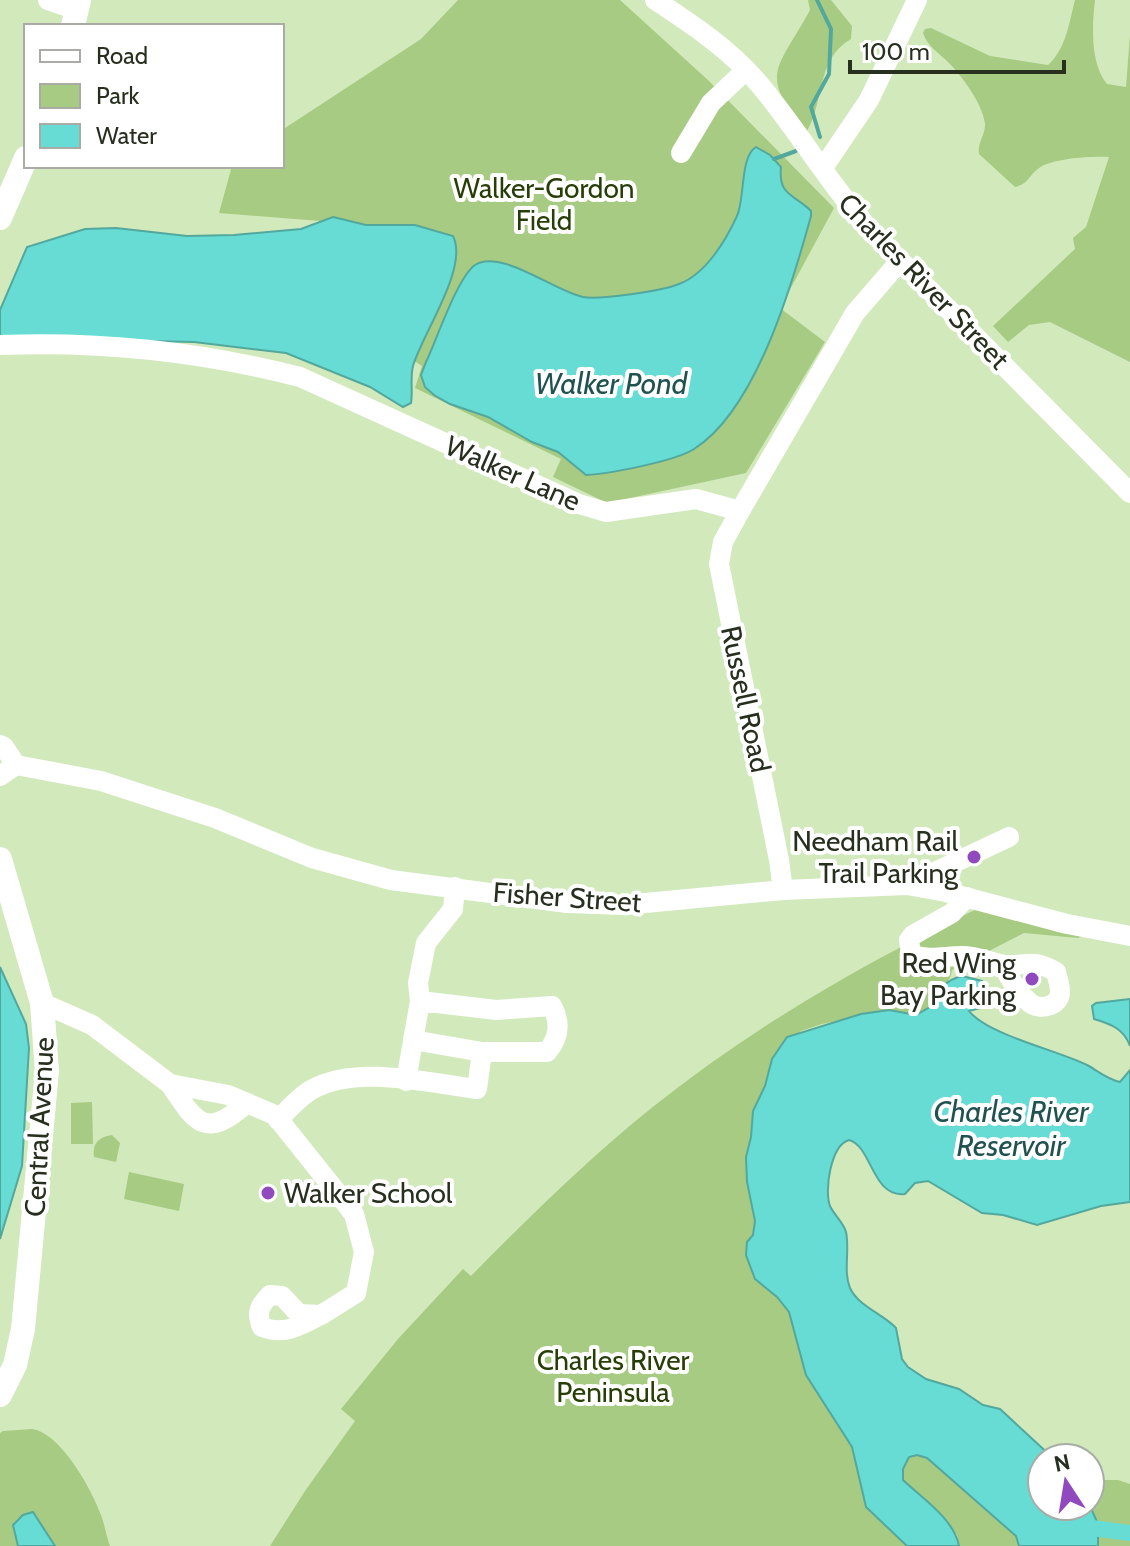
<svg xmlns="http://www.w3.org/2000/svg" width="1130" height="1546" viewBox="0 0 1130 1546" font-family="Cabin,sans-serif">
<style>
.green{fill:#a7cb82}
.water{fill:#66dcd5;stroke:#53a89e;stroke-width:2}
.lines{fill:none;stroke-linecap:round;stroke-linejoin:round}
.stream{stroke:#53a89e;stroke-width:4}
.canal{stroke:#66dcd5;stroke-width:16}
.minor{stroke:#fff;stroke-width:20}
.major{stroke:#fff;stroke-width:24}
.poi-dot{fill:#914abe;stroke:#fff;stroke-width:3}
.labels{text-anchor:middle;stroke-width:8;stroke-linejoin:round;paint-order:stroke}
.park-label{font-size:28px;fill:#283e07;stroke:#fff}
.street-label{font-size:28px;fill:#27301f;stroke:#fff}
.poi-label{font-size:28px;fill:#27301f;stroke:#fff;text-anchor:end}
.water-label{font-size:30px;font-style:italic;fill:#205350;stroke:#fff}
</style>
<rect width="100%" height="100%" fill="#d2e9bc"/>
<g class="green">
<polygon points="458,0 620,0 709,81 834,208 780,308 825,342 746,473 607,503 553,477 561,459 415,388 422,366 286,277 333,222 219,213 232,166 282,166 282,130 421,39"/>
<path d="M808,0H831L852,26L851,39C816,59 825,100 807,131C756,74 779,68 810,10Z"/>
<path d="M1075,0H1095C1092,25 1090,64 1107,84L1126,87L1130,35V362L1050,322L1029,325L1008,342L993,326L1075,249L1073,238L1086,227L1109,157C1092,156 1053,158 1039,168C1028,176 1029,184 1015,187L979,154C977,143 986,134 985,123C982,103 962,76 948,62C939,53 927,46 923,33L925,29L931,28L990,56L1048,65C1066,49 1069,23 1075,0Z"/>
<path d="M985,905L1092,931L1078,938L1024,933L952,970C951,983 939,990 935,1004L916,1015L889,1010L822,1024L801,1031L772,1059L765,1086L753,1111L751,1137L746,1157L747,1182L755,1221L752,1269L755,1279L777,1297L789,1312L806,1375L852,1447L866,1507L907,1546H270L305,1491L355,1421L341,1409L398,1339L463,1269L471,1276C529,1217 589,1158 654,1106C756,1025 867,961 985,905Z"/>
<polygon points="92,1102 93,1144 71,1144 71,1103"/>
<path d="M112,1135L120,1143L116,1162L94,1157C92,1143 99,1137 112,1135Z"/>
<polygon points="129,1172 184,1184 179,1211 124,1199"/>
<path d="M32,1429C61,1433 92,1490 101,1515C105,1525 106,1536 110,1546H55L32,1512L17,1519L14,1531L18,1546H0V1433L3,1431Z"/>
<polygon points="917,1454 927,1458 1016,1536 1019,1546 959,1546 957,1535 903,1480 903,1469 909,1456"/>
<polygon points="1090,1480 1118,1480 1130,1484 1130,1546 1098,1546 1098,1524 1090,1506"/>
</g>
<g class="water">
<path d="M756,147L770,155L781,167C778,196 794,194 811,211V216C792,285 756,410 694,449C676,461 608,474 586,475L558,452L532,442L488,417L450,404L434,395L425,387L421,375L426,362C437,339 457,278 475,265C500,248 556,292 583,297C600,300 662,291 679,284C706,274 726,240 737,216C745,199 740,156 756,147Z"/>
<path d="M333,217L366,225H415L453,236C469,268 422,334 413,366C410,377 413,391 411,403L403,407L370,387L286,353L194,342L0,338V310L27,247L85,229L116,228L187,236L234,235L301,229Z"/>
<polygon points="0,967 26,1024 29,1048 22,1166 0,1239"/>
<path d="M962,976L982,981L997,997L992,1005L969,1011C988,1035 1057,1050 1087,1065C1098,1071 1107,1079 1120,1082L1130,1070V1202L1101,1206L1037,1225L1003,1215L982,1213L928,1181L915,1183L905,1194C872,1198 872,1146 849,1140C831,1145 824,1190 830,1206C834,1215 844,1223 846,1232C850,1250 843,1271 850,1288C858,1306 883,1314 896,1328L902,1359L908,1367L926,1379L959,1389L983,1405L1000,1409L1053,1458H1042V1506H1090L1098,1524V1546H1019L1016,1536L927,1458L917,1455L909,1457L903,1469V1480C922,1498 954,1519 959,1546H907L866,1507L852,1447L806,1375L789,1312L777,1297L755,1279L746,1255L747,1242L753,1235L755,1221L747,1182L746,1157L751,1137L753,1111L765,1086L772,1059L787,1037L861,1014L889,1010L916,1015L935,1004C939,988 946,980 962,976Z"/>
<path d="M1130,999V1046C1124,1029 1111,1024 1094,1019L1092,1006L1096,1003Z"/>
<polygon points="33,1512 55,1546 18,1546 13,1525 23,1515"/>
</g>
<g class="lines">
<g class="stream">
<polyline points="817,0 831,29 829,74 811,107 820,137"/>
<polyline points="774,159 796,151"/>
</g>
<polyline class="canal" points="1077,1526 1130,1533"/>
<g class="minor">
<polyline points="48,0 77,10"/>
<path d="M655,0C693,25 731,50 760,85C799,132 830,185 871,231L1130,493"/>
<polyline points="681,153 711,103 746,70"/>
<polyline points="823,168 869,100 917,0"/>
<path d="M0,345C101,341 203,352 300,377L579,504L606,512L696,499L740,511L855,313L900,261"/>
<polyline points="740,511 723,542 719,564 779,860 783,890"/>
<polyline points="0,745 4,747 16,765"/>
<polyline points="0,776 16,765 101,781 215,818 312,858 391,880 567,903 624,905 783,890 907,885 946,892 1067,924 1130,936"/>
<polyline points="907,885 1009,837"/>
<path d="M967,897L952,913L913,935L909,940L911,954C929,961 944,956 962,956C976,956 987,961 1000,964C1023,969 1030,956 1056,972C1057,977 1060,985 1060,991C1061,1006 1040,1011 1030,1003C1019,993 1009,978 1003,965"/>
<polyline points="420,1001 418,983 426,943 453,909 455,887"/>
<path d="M42,1003L92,1025L170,1084L228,1095L275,1115L354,1214L364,1252L356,1293L321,1315L299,1314L282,1296L270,1295C259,1306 256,1313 262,1327C286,1336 300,1325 321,1315"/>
<polyline points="413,1040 482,1052"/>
<path d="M170,1084C196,1123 205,1140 247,1103"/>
<path d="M278,1120C288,1110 299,1097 311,1090C355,1064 428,1083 477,1089L482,1052H547C559,1038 561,1023 552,1006L496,1010L420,1001L406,1081"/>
</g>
<g class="major">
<polyline points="73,26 79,0"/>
<polyline points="0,218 26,158"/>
<polyline points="0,859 42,1003 47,1071 23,1329 15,1365 0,1395"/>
</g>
</g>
<g class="poi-dot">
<circle cx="974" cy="857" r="8"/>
<circle cx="1032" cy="979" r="8"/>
<circle cx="268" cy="1193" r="8"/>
</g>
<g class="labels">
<g class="park-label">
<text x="544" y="198">Walker-Gordon<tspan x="544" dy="32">Field</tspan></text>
<text x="613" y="1370">Charles River<tspan x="613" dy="32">Peninsula</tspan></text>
</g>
<g class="street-label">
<text transform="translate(924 281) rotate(46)" y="10">Charles River Street</text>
<text transform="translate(513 473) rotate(24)" y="10">Walker Lane</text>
<text transform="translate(746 699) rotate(78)" y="10">Russell Road</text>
<text transform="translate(567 897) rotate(4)" y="10">Fisher Street</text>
<text transform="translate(39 1127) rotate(-87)" y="10">Central Avenue</text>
</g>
<g class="poi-label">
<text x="958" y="851">Needham Rail<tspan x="958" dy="32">Trail Parking</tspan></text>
<text x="1016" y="973">Red Wing<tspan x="1016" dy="32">Bay Parking</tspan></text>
<text x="284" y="1203" text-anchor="start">Walker School</text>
</g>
<g class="water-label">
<text x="611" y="394">Walker Pond</text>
<text x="1011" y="1122">Charles River<tspan x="1011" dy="34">Reservoir</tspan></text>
</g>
</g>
<rect x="24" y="24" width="260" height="144" fill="#ffffff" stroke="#a9aca5" stroke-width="2"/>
<rect x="40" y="50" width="40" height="12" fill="#ffffff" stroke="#a9aca5" stroke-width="2"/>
<text x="96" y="64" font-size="24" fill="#27301f">Road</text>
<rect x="40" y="84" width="40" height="24" fill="#a7cb82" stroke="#a9aca5" stroke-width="2"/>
<text x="96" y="104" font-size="24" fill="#27301f">Park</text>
<rect x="40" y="124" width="40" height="24" fill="#66dcd5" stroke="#a9aca5" stroke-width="2"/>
<text x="96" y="144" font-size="24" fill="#27301f">Water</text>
<g transform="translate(1066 1482) rotate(348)"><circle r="38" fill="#ffffff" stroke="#a9aca5" stroke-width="2"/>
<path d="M0-6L14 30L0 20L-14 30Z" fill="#914abe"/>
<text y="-12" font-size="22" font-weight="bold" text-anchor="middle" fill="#27301f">N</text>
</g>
<path d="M850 60v12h214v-12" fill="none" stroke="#27301f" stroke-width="4"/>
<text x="862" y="60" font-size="24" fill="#27301f" stroke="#ffffff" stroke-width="6" paint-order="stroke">100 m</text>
</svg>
